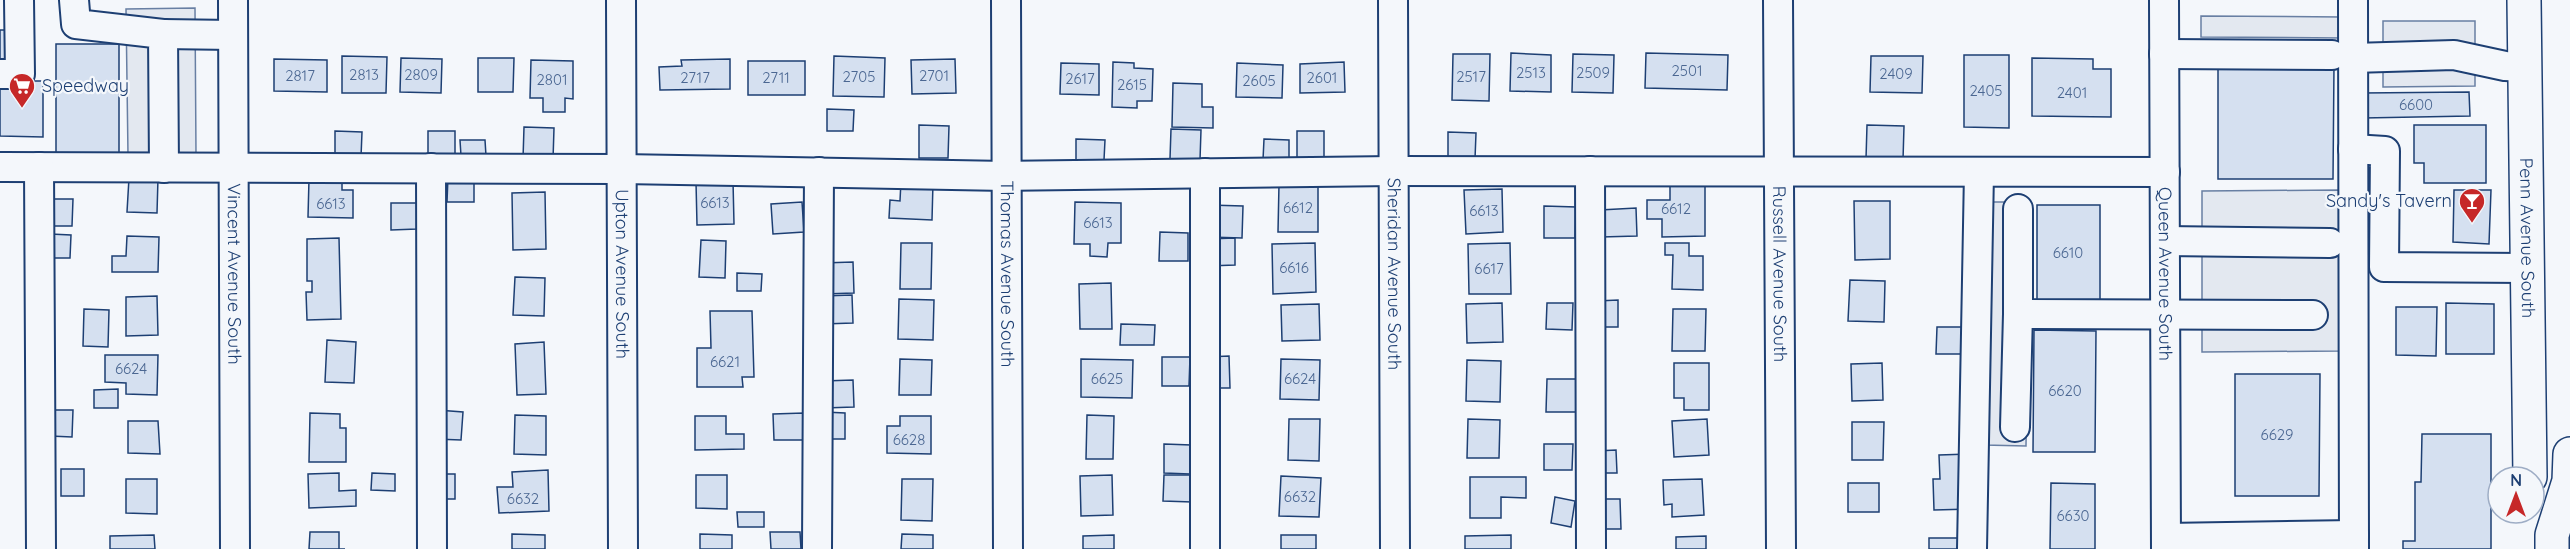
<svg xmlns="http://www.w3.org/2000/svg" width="2570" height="549" viewBox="0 0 2570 549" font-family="Quicksand,sans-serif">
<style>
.parking{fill:#e3e8f0;stroke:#687fa3;stroke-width:1.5}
.building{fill:#d5e0f0;stroke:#1d3f73;stroke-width:1.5}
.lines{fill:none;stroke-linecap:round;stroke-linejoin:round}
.minor-casing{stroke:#1d3f73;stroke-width:32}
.major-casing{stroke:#1d3f73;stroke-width:36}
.minor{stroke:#f4f7fb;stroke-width:28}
.major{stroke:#f4f7fb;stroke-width:33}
.labels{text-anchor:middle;stroke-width:4.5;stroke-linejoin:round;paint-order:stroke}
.number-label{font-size:15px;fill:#4b6792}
.poi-label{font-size:18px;fill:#1d3f73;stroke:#f4f7fb;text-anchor:start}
.street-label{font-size:18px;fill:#1d3f73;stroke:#f4f7fb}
</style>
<rect width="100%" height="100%" fill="#f4f7fb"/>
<g class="parking">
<polygon points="195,8 196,154 128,155 126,9"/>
<polygon points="2201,16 2342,17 2342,38 2201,37"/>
<polygon points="2383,21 2475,21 2475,86 2383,87"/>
<polygon points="2339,190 2339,351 2202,352 2202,191"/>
<polygon points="1987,202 2029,202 2026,446 1984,445"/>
</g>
<g class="building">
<rect x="0" y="30" width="6" height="37"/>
<rect x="56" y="44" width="63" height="110"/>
<polygon points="1511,53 1551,55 1551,92 1510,91"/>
<polygon points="1646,53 1728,55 1727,90 1645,88"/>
<polygon points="1453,54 1490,54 1489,101 1452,100"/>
<polygon points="1573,54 1614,55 1613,93 1572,92"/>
<polygon points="1964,55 2009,55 2009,128 1964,127"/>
<polygon points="342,56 387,57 386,93 342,93"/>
<polygon points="834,56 885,58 884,97 833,96"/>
<polygon points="1871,56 1923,56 1922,93 1870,92"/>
<polygon points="401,58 442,59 441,93 400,92"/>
<polygon points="478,58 514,58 513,92 478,92"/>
<polygon points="2032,58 2093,59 2093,69 2111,69 2111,117 2032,116"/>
<polygon points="274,59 327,60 327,92 274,91"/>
<polygon points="730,59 730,89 660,90 659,67 682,66 681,60"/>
<polygon points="955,59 956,93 912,94 911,60"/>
<polygon points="531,60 573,61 573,99 565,98 565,112 543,112 543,98 530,98"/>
<rect x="748" y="61" width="57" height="34"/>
<polygon points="1113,62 1134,63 1134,68 1153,69 1152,101 1137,101 1137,108 1112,107"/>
<polygon points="1344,62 1345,92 1300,93 1300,64"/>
<polygon points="1061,63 1099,64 1099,95 1060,94"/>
<polygon points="1237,63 1283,65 1282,98 1236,97"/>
<polygon points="2218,64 2334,65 2333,179 2218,179"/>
<polygon points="0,81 43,81 43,137 0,136"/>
<polygon points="1173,83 1202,84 1202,107 1213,107 1213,128 1172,127"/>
<polygon points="2469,92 2470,116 2363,118 2362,93"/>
<polygon points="827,109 854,110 853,131 827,131"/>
<polygon points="919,125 949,126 948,158 919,158"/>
<polygon points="1867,125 1904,126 1903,160 1866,159"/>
<polygon points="2414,125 2486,125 2486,183 2424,183 2424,163 2414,163"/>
<polygon points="524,127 554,128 553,160 523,159"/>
<polygon points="1171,129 1201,130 1200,160 1170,159"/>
<polygon points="335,131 362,132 361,157 335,156"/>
<rect x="428" y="131" width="27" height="25"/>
<rect x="1297" y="131" width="27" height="30"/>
<polygon points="1448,132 1476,133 1475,159 1448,159"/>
<polygon points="1076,139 1105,140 1104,160 1076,160"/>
<polygon points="1264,139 1289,140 1289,161 1263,160"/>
<polygon points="460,140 485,140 486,156 461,156"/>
<polygon points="448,177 474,177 474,202 447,202"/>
<polygon points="129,178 158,178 157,213 127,212"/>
<polygon points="309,179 342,180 342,190 353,190 353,218 308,217"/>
<polygon points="733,181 734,224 697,225 696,182"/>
<polygon points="901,181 933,183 932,220 889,218 890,200 900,201"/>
<polygon points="1279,184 1318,185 1318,232 1278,232"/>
<polygon points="1670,184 1705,184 1705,236 1662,237 1662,219 1647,219 1647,200 1670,200"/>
<polygon points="1502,189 1503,232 1466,234 1464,190"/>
<polygon points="2454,190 2491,190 2489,244 2453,242"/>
<polygon points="545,192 546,249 513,250 512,193"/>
<polygon points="52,199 73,199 72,226 51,226"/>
<polygon points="1854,201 1890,201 1890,259 1855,260"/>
<polygon points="802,202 804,232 773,234 771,204"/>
<polygon points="1075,202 1121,203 1121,243 1108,243 1107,257 1090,256 1090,244 1074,244"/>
<polygon points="391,203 417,203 417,229 391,230"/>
<polygon points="1209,205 1243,206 1242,238 1208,237"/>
<rect x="2037" y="205" width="63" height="97"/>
<polygon points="1544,206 1576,207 1575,238 1544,238"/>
<polygon points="1636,208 1637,236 1601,237 1600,210"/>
<polygon points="1160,232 1188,233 1188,261 1159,261"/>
<polygon points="50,234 71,235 70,258 49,258"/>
<polygon points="127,236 159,237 158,272 112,272 112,256 126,256"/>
<polygon points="339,238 341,319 307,320 306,292 312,292 312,281 307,281 307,239"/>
<polygon points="1235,238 1235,265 1208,266 1207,239"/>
<polygon points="701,240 726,241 725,278 699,277"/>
<polygon points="901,243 932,243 931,289 900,289"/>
<polygon points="1315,243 1316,292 1273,294 1272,244"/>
<polygon points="1510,243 1511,294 1469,294 1468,244"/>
<polygon points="1665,243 1689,243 1689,256 1703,256 1703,290 1672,289 1673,255 1665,255"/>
<polygon points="853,262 854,293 823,294 822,263"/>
<polygon points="737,273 762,274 761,291 737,291"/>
<polygon points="515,277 545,278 544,316 513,315"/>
<polygon points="1850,280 1885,281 1884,322 1848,321"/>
<polygon points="1111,283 1112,329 1080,329 1079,284"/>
<polygon points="852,295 853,323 823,324 822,296"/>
<polygon points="157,296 158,335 126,336 126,297"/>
<polygon points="899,299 934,300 933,340 898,339"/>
<polygon points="1618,300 1618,327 1598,327 1597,301"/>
<polygon points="1502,303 1503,342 1467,343 1466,304"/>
<polygon points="1547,303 1573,303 1572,330 1546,329"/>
<polygon points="2446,303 2494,304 2494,354 2446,354"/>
<polygon points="1319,304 1320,340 1282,341 1281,305"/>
<polygon points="2396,307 2437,307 2436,356 2396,355"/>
<polygon points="84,309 109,310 108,347 83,346"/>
<polygon points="1673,309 1706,309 1705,351 1672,351"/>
<polygon points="710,311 752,311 754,377 742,377 743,387 697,387 697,348 711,348"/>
<polygon points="1121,324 1155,325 1154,345 1120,345"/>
<polygon points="1937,327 1966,327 1966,354 1936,354"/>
<polygon points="2034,330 2096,331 2095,452 2033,452"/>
<polygon points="327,340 356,342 354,383 325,382"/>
<polygon points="544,342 546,394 517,395 515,344"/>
<polygon points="105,355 158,355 157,395 126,394 126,383 105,382"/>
<polygon points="1229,356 1230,388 1208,388 1207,357"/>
<polygon points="1162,357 1190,357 1189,386 1162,386"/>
<polygon points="900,359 932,360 931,395 899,395"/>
<polygon points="1081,359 1133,360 1132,398 1081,397"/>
<polygon points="1281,359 1320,360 1319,400 1280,399"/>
<polygon points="1467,360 1501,361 1500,402 1466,401"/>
<polygon points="1674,363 1709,363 1709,410 1684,410 1684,398 1674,398"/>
<polygon points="1882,363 1883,400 1852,401 1851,364"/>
<polygon points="2235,374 2320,374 2319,496 2235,496"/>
<polygon points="1547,379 1576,379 1576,412 1546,412"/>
<polygon points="853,380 854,407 824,408 823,381"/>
<polygon points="118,389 118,408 94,408 94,390"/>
<polygon points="51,410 73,410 72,437 50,436"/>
<polygon points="437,410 463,412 461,440 435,439"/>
<polygon points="824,412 845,413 845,439 823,439"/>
<polygon points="310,413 340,414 340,428 346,428 346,462 309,462"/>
<polygon points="804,413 805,440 774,440 773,414"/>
<polygon points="515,415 546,416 546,455 514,454"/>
<polygon points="1087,415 1114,416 1113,459 1086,459"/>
<polygon points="695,416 726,416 726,434 744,434 744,449 695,450"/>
<polygon points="900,416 931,416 931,454 887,453 887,426 900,426"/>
<polygon points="1289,419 1320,419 1319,461 1288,460"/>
<polygon points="1468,419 1500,420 1499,458 1467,458"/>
<polygon points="1707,419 1709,455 1674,457 1672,421"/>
<polygon points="128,421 158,421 160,454 128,453"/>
<polygon points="1852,422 1884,422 1883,460 1852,460"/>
<polygon points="2422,434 2491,434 2491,549 2403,549 2403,541 2415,541 2415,482 2421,482"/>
<polygon points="1164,444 1191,445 1190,474 1164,473"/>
<polygon points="1544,444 1573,444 1572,470 1544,470"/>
<polygon points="1616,450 1617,473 1597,473 1596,451"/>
<polygon points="1969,454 1971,509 1934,510 1933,479 1940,479 1939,455"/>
<rect x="61" y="469" width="23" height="27"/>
<polygon points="548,470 549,511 499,513 497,487 513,487 512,472"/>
<polygon points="339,473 339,491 356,490 356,506 309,508 308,474"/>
<polygon points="372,473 395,474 395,491 371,490"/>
<rect x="437" y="474" width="18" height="25"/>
<polygon points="696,475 727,475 727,509 696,508"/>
<polygon points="1112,475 1113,515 1081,516 1080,476"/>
<polygon points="1164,475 1193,475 1192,502 1163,501"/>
<polygon points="1281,476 1321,478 1319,517 1279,516"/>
<polygon points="1470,477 1526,477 1526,498 1501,497 1501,518 1470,518"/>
<polygon points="126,479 157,479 157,514 126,513"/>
<polygon points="902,479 933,479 932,521 901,520"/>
<polygon points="1702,479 1704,515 1672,517 1672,504 1664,505 1663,480"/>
<rect x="1848" y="483" width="31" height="29"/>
<polygon points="2051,483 2095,484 2095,549 2050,549"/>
<polygon points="1555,497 1575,501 1571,527 1551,523"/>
<polygon points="1597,499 1620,499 1621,529 1598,529"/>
<polygon points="737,512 764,512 764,527 738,527"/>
<polygon points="310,532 339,532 339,549 345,549 309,549"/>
<polygon points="770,532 800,532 801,549 771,549"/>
<polygon points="512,534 545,535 545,549 512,549"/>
<polygon points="700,534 732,535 732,549 700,549"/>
<polygon points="902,534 933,535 933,549 901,549"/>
<polygon points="154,535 155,549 110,549 110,536"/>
<polygon points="1114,535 1114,549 1083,549 1083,536"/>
<rect x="1281" y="535" width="35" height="14"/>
<polygon points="1511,535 1511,549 1465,549 1465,536"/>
<polygon points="1706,536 1706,549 1676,549 1676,537"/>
<rect x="1929" y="538" width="32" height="11"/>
</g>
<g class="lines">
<g class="minor-casing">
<g id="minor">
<polyline points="74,0 76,24 163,34 164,168"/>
<path id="s1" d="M233,0L235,549"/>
<path id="s2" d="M621,0L623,549"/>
<path id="s3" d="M1006,0L1008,549"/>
<path id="s4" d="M1393,0L1395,549"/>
<path id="s5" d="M1778,0L1781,549"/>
<path id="s6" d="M2164,0L2166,549"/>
<polyline points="2353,0 2354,549"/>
<polyline points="163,34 233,35"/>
<polyline points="2164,54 2332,55"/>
<polyline points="2353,58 2454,55 2505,66 2525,67"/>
<polyline points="0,74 20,74 19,0"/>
<polyline points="2353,149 2385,151 2384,267 2526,268"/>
<polyline points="0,167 622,169 1006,176 1394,171 2165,172"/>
<polyline points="39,167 41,549"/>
<polyline points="431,168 432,549"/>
<polyline points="1590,171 1591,549"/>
<polyline points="1205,173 1205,549"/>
<polyline points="2018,209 2018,314 2313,315"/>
<polyline points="2165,241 2330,243"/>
<polyline points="2015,427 2018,314"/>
<polyline points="2166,538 2354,535"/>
<polyline points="817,549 819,172"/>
<polyline points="1972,549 1979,172"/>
</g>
</g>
<g class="major-casing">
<g id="major">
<path id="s7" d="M2524,0L2530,477"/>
<polyline points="2552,549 2552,535 2569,481 2570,454"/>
</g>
</g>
<use href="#minor" class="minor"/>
<use href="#major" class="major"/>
</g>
<defs>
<g id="supermarket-pin" transform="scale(1.35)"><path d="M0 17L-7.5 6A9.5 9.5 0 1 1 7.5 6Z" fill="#c62828" stroke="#f4f7fb"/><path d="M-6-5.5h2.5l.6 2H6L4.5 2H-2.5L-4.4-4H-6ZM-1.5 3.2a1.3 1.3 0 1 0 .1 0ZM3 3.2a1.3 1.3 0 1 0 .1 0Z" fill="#fff"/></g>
<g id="bar-pin" transform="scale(1.35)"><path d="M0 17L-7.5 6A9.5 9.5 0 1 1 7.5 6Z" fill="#c62828" stroke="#f4f7fb"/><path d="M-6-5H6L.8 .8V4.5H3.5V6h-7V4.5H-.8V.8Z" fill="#fff"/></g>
</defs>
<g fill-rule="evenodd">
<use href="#supermarket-pin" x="22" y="86"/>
<use href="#bar-pin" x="2472" y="201"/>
</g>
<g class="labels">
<g class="number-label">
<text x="1687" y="76">2501</text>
<text x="1531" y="78">2513</text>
<text x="1593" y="78">2509</text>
<text x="1896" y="79">2409</text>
<text x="364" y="80">2813</text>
<text x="421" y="80">2809</text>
<text x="300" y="81">2817</text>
<text x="934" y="81">2701</text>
<text x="859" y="82">2705</text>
<text x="1471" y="82">2517</text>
<text x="695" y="83">2717</text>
<text x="776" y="83">2711</text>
<text x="1322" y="83">2601</text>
<text x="1080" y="84">2617</text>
<text x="552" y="85">2801</text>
<text x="1259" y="86">2605</text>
<text x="1132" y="90">2615</text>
<text x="1986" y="96">2405</text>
<text x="2072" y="98">2401</text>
<text x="2416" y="110">6600</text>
<text x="715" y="208">6613</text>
<text x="331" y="209">6613</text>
<text x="1298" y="213">6612</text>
<text x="1676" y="214">6612</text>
<text x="1484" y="216">6613</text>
<text x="1098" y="228">6613</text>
<text x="2068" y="258">6610</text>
<text x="1294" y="273">6616</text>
<text x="1489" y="274">6617</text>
<text x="725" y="367">6621</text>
<text x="131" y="374">6624</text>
<text x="1107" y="384">6625</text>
<text x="1300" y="384">6624</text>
<text x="2065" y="396">6620</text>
<text x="2277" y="440">6629</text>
<text x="909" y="445">6628</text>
<text x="1300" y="502">6632</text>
<text x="523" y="504">6632</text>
<text x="2073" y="521">6630</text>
</g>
<g class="poi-label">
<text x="42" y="92">Speedway</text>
<text x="2452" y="207" text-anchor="end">Sandy's Tavern</text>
</g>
<g class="street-label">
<text dy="6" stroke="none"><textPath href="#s7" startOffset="238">Penn Avenue South</textPath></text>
<text dy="6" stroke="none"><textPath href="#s1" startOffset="274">Vincent Avenue South</textPath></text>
<text dy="6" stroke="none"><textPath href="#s2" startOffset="274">Upton Avenue South</textPath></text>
<text dy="6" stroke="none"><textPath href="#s4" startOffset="274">Sheridan Avenue South</textPath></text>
<text dy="6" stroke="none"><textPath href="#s6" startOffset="274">Queen Avenue South</textPath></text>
<text dy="6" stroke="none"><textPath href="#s3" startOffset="274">Thomas Avenue South</textPath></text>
<text dy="6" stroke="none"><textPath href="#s5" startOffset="274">Russell Avenue South</textPath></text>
</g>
</g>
<g transform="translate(2516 495)"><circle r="28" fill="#f4f7fb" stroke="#9eadc5" stroke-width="1.5"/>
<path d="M0-4.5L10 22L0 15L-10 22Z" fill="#c62828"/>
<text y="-9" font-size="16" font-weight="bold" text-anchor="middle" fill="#1d3f73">N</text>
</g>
</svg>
